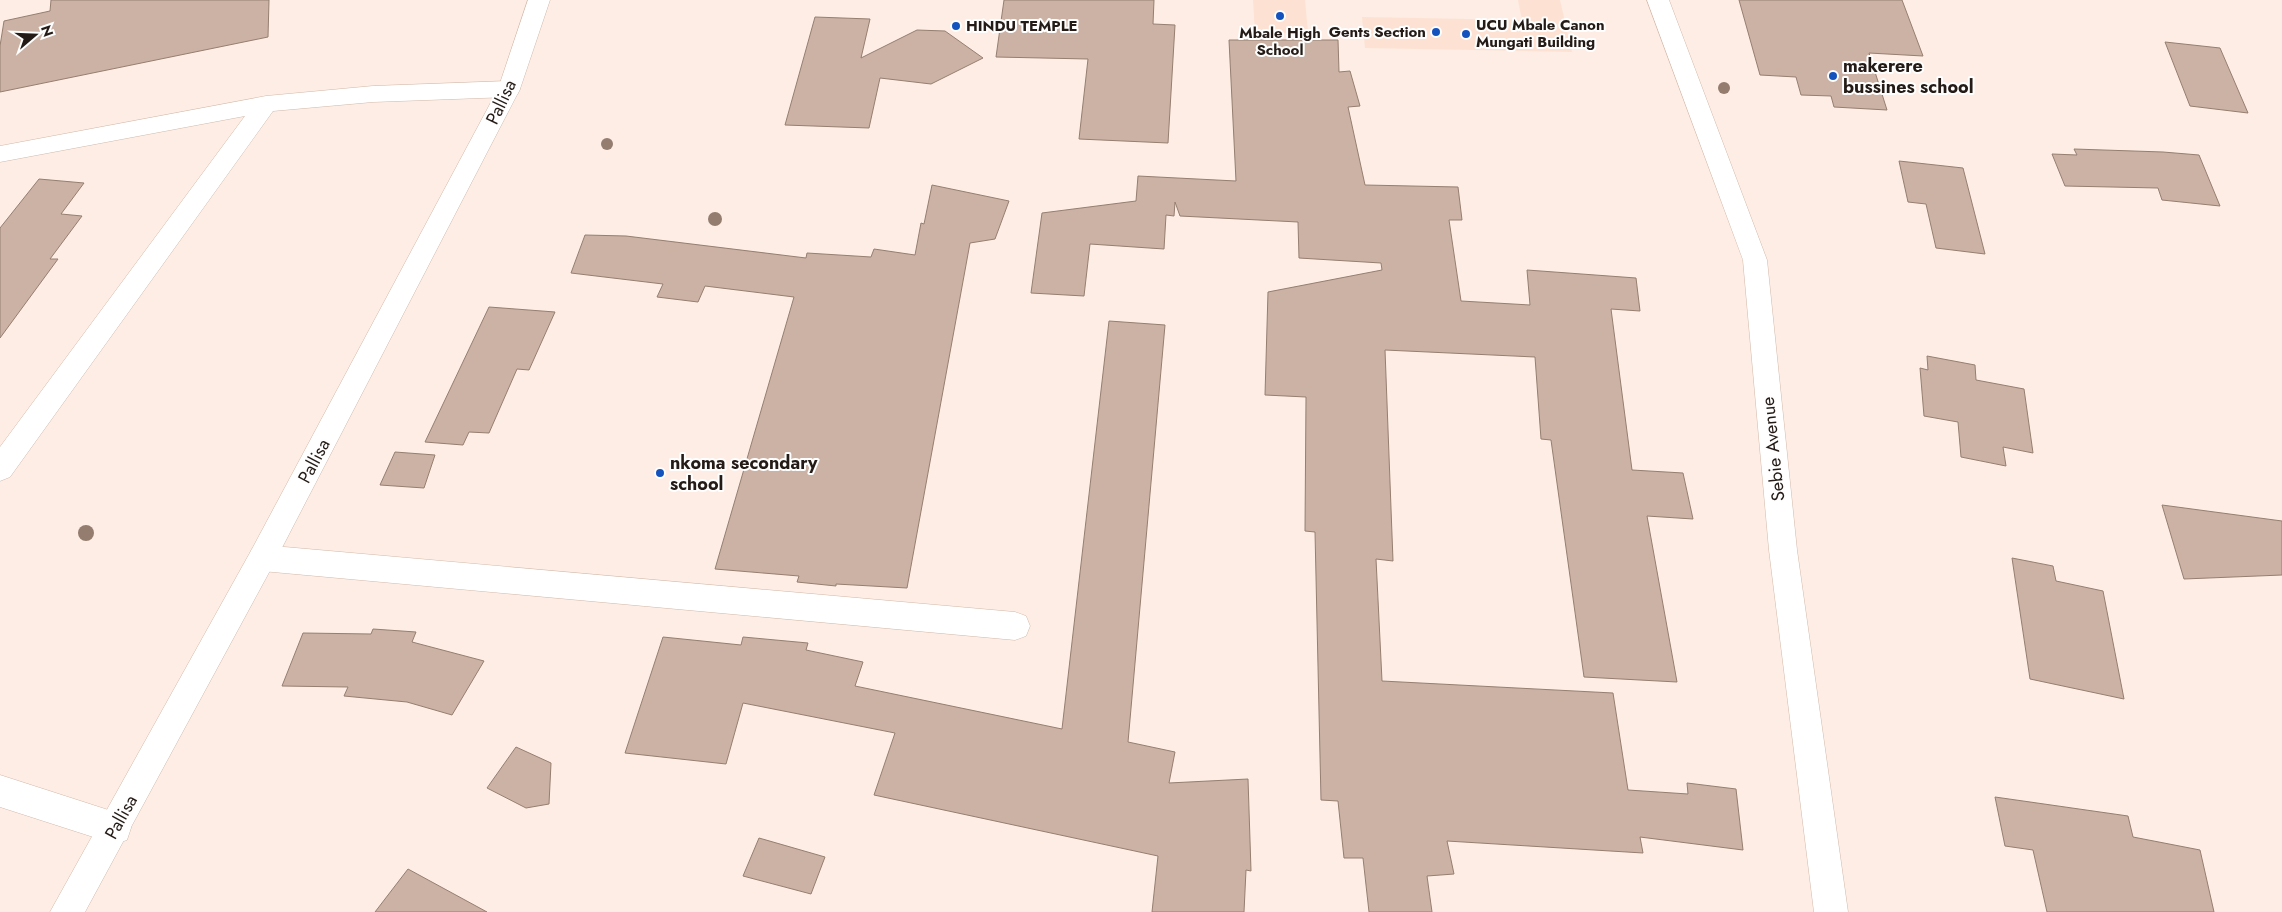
<svg xmlns="http://www.w3.org/2000/svg" width="2282" height="912" viewBox="0 0 2282 912" font-family="Jost,sans-serif">
<style>
.built{fill:#fde2d3}
.building{fill:#cbb2a4;stroke:#967e71}
.lines{fill:none;stroke-linecap:round;stroke-linejoin:round}
.minor-casing{stroke:#d2b9ab;stroke-width:1}
.major-casing{stroke:#d2b9ab;stroke-width:1}
.minor{fill:#fff;fill-rule:evenodd}
.major{fill:#fff;fill-rule:evenodd}
.tree{fill:#947d6f}
.poi-dot{fill:#1452be;stroke:#fefefe;stroke-width:2}
.labels{text-anchor:middle;stroke-width:4;stroke-linejoin:round;paint-order:stroke}
.far-poi-label{font-size:15px;font-weight:bold;fill:#241b16;stroke:#fefefe;text-anchor:start}
.poi-label{font-size:18px;font-weight:bold;fill:#241b16;stroke:#fefefe;text-anchor:start}
.street-label{font-size:18px;fill:#241b16;stroke:#fefefe}
</style>
<rect width="100%" height="100%" fill="#fdede4"/>
<g class="built">
<polygon points="1253,0 1305,0 1308,33 1255,33"/>
<polygon points="1518,0 1560,0 1572,52 1365,48 1362,17 1522,20"/>
</g>
<g class="building">
<polygon points="51,0 269,0 268,37 0,92 0,46 4,21 50,11"/>
<polygon points="1004,0 1154,0 1153,24 1175,25 1168,143 1079,139 1088,59 996,57"/>
<polygon points="1739,0 1902,0 1923,56 1869,53 1887,110 1834,107 1831,96 1801,95 1796,77 1760,75"/>
<polygon points="815,17 870,19 861,58 917,30 945,31 983,58 931,84 880,78 869,128 785,125"/>
<polygon points="1229,40 1338,40 1339,72 1350,71 1360,106 1348,107 1365,185 1458,187 1462,220 1449,220 1461,301 1530,305 1527,270 1636,278 1640,311 1611,309 1632,470 1683,473 1693,519 1647,516 1677,682 1584,677 1551,440 1541,439 1535,357 1385,350 1393,561 1376,559 1382,681 1613,693 1628,790 1688,794 1687,783 1736,789 1743,850 1640,837 1643,853 1447,841 1454,874 1427,876 1432,912 1369,912 1363,858 1344,858 1338,801 1321,800 1315,532 1305,531 1306,397 1265,395 1268,292 1382,270 1381,263 1299,258 1298,222 1180,216 1175,202 1174,216 1166,215 1164,249 1090,244 1084,296 1031,293 1042,213 1136,201 1138,176 1236,181"/>
<polygon points="2165,42 2220,48 2248,113 2190,106"/>
<polygon points="2074,149 2163,152 2199,155 2220,206 2162,200 2158,188 2065,186 2052,154 2077,155"/>
<polygon points="1899,161 1963,168 1985,254 1936,248 1926,204 1908,202"/>
<polygon points="39,179 84,183 61,214 82,216 50,259 58,259 0,338 0,228"/>
<polygon points="932,185 1009,201 995,239 970,243 907,588 836,584 836,586 797,582 799,576 715,569 794,297 705,286 698,302 657,297 663,284 571,273 585,235 626,236 806,258 807,253 871,257 874,249 915,255 921,223 924,224"/>
<polygon points="489,307 555,312 529,370 517,369 489,433 469,432 463,445 425,442"/>
<polygon points="1109,321 1165,325 1128,742 1175,752 1169,783 1248,779 1251,871 1246,870 1244,912 1152,912 1158,856 874,795 895,733 743,703 726,764 625,753 663,637 741,645 743,637 808,643 806,650 863,662 855,686 1062,729"/>
<polygon points="1927,356 1975,365 1976,380 2024,389 2033,453 2003,447 2006,466 1961,457 1958,422 1924,416 1920,368 1928,370"/>
<polygon points="395,452 435,455 424,488 380,485"/>
<polygon points="2162,505 2282,521 2282,575 2184,579"/>
<polygon points="2012,558 2053,566 2056,581 2103,591 2124,699 2030,679"/>
<polygon points="373,629 416,632 412,642 484,661 452,715 407,702 344,696 348,687 282,686 303,633 371,634"/>
<polygon points="516,747 551,763 549,804 526,808 487,788"/>
<polygon points="1995,797 2128,816 2133,837 2200,850 2214,912 2047,912 2033,850 2005,846"/>
<polygon points="759,838 825,857 811,894 743,876"/>
<polygon points="408,869 487,912 375,912"/>
</g>
<g class="lines">
<g class="minor-casing">
<g id="minor">
<polygon points="1647,0 1669,0 1767,260 1797,550 1848,912 1814,912 1769,550 1743,260"/>
<polygon points="509,81 517,83 520,89 517,95 509,97 373,102 273,111 10,477 0,481 0,447 245,116 0,162 0,146 266,96 373,86"/>
<polygon points="262,545 1015,612 1026,616 1030,626 1026,636 1015,640 262,571 252,567 248,558 252,549"/>
<polygon points="0,775 127,816 131,828 127,840 115,844 0,807"/>
</g>
</g>
<g class="major-casing">
<polygon id="major" points="528,0 550,0 520,89 272,567 85,912 50,912 252,549 498,89"/>
</g>
<use href="#minor" class="minor"/>
<use href="#major" class="major"/>
</g>
<g class="tree">
<circle cx="1724" cy="88" r="6"/>
<circle cx="607" cy="144" r="6"/>
<circle cx="715" cy="219" r="7"/>
<circle cx="86" cy="533" r="8"/>
</g>
<g class="poi-dot">
<circle cx="1280" cy="16" r="5"/>
<circle cx="956" cy="26" r="5"/>
<circle cx="1436" cy="32" r="5"/>
<circle cx="1466" cy="34" r="5"/>
<circle cx="1833" cy="76" r="5"/>
<circle cx="660" cy="473" r="5"/>
</g>
<g class="labels">
<g class="far-poi-label">
<text x="1476" y="30">UCU Mbale Canon<tspan x="1476" dy="17">Mungati Building</tspan></text>
<text x="966" y="31">HINDU TEMPLE</text>
<text x="1426" y="37" text-anchor="end">Gents Section</text>
<text x="1280" y="38" text-anchor="middle">Mbale High<tspan x="1280" dy="17">School</tspan></text>
</g>
<g class="poi-label">
<text x="1843" y="72">makerere<tspan x="1843" dy="21">bussines school</tspan></text>
<text x="670" y="469">nkoma secondary<tspan x="670" dy="21">school</tspan></text>
</g>
<g class="street-label">
<text transform="translate(501 102) rotate(-65)" y="6">Pallisa</text>
<text transform="translate(1773 449) rotate(-96)" y="6">Sebie Avenue</text>
<text transform="translate(314 461) rotate(-62)" y="6">Pallisa</text>
<text transform="translate(121 817) rotate(-61)" y="6">Pallisa</text>
</g>
</g>
<g transform="translate(35 35) rotate(71)" stroke="#fefefe" stroke-width="4" paint-order="stroke">
<path d="M0-4L9 19L0 12L-9 19Z" fill="#241b16"/>
<text y="-8" font-size="14" font-weight="bold" text-anchor="middle" fill="#241b16">N</text>
</g>
</svg>
